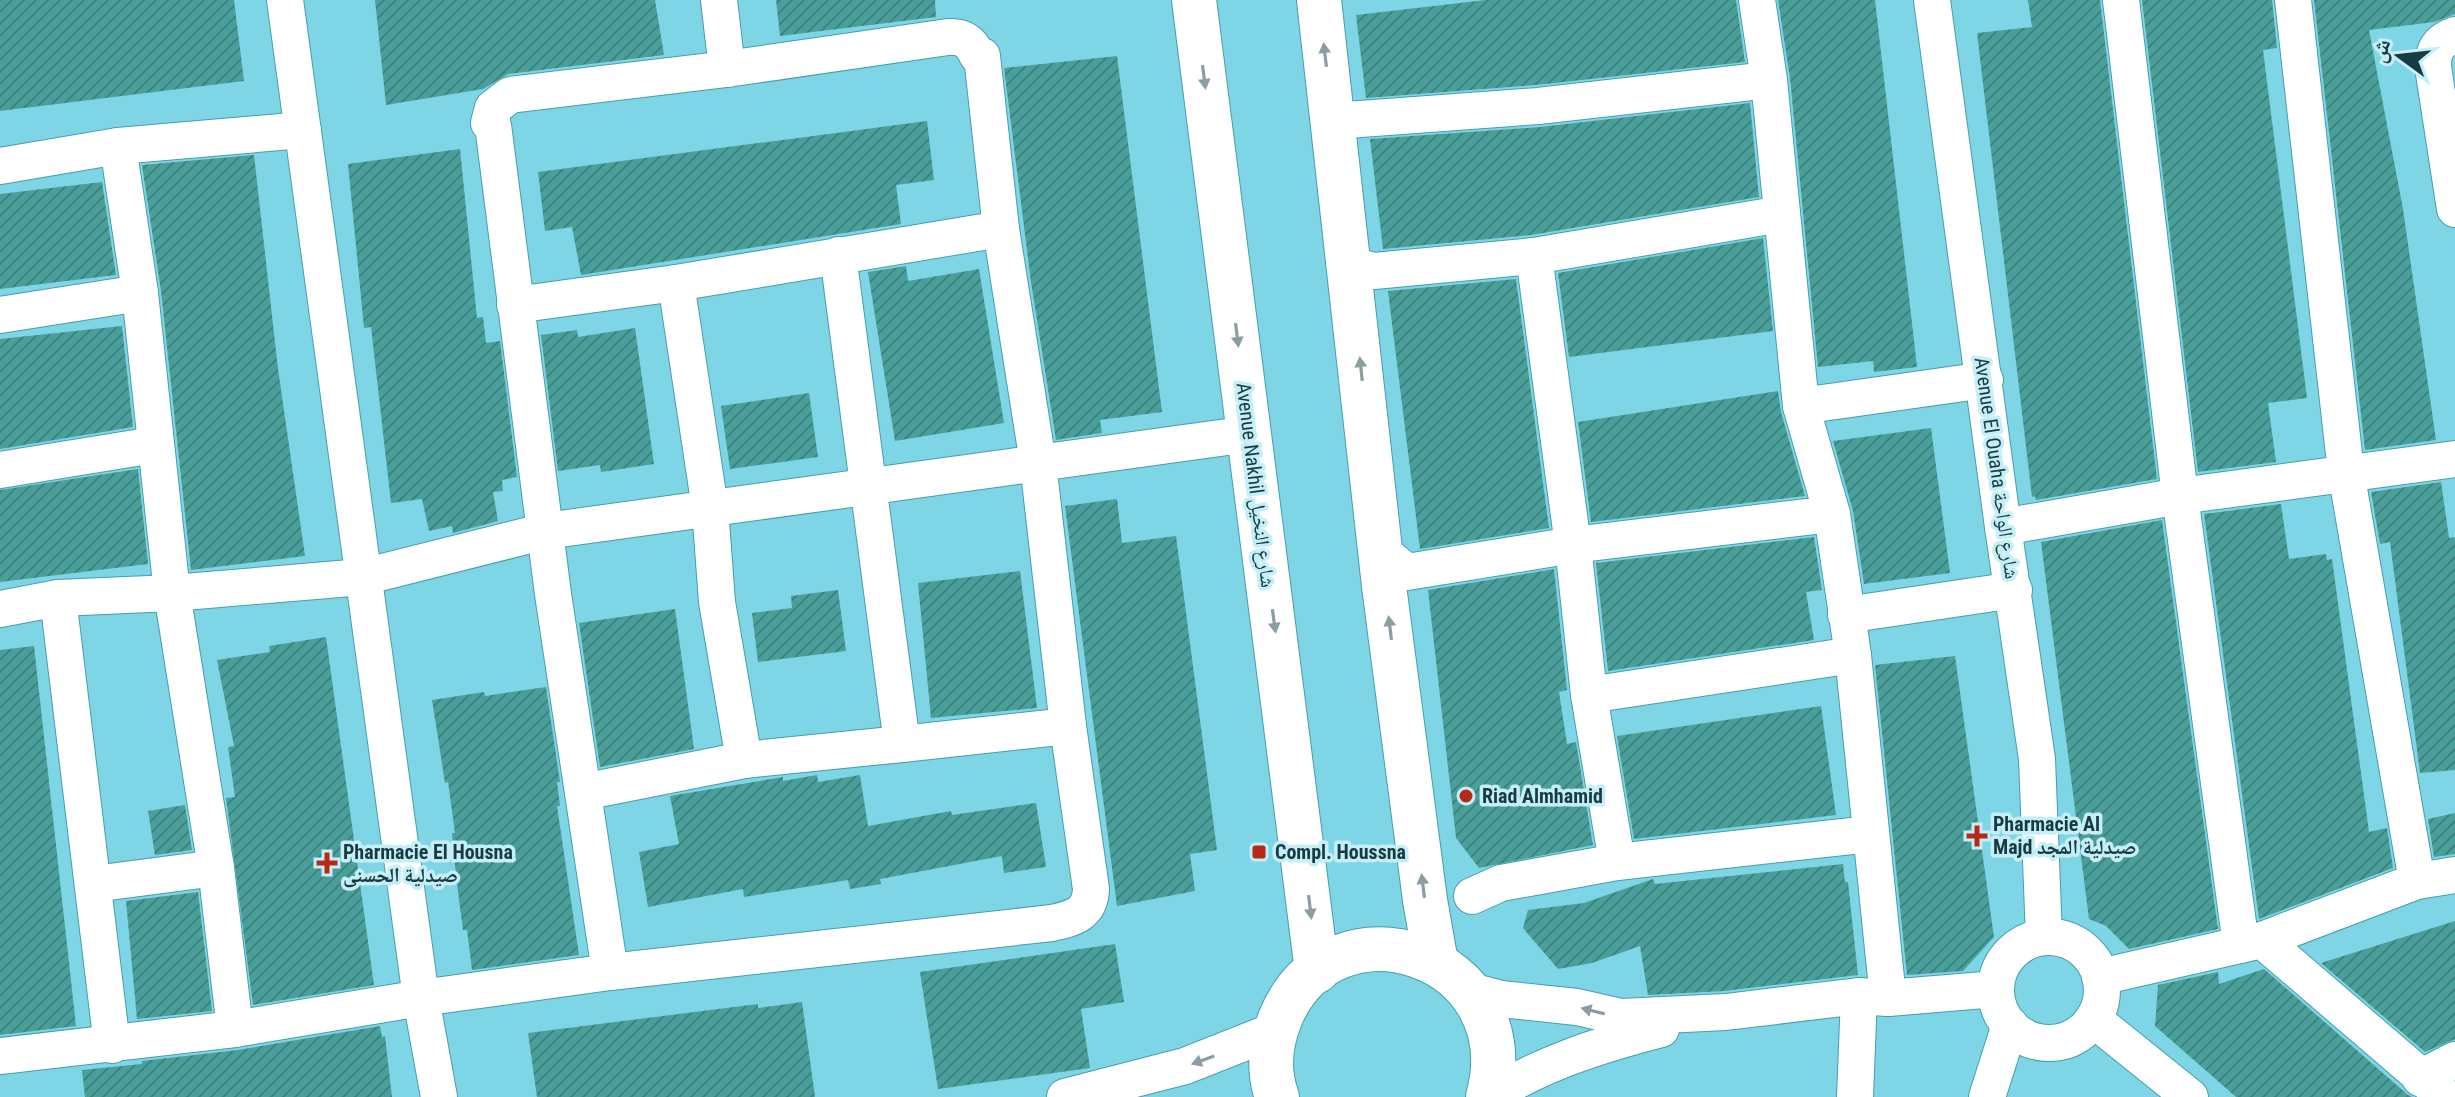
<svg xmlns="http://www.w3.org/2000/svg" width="2455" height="1097" viewBox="0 0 2455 1097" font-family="'Roboto Condensed','Noto Naskh Arabic',sans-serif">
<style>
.building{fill:url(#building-hatch)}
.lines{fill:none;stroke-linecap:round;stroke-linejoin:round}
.street-casing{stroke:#469ead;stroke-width:38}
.secondary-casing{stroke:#469ead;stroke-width:46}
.street{stroke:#fff;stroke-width:36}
.secondary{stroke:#fff;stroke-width:44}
.oneway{fill:#8a9da0}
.poi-dot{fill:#b62917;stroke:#c6eef6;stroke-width:3}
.labels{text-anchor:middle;stroke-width:7;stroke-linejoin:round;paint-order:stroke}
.street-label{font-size:20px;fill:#163b42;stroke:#c6eef6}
.poi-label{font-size:20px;font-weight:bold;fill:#163b42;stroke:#c6eef6;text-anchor:start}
</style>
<defs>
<pattern id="building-hatch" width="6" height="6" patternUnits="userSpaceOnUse" patternTransform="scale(2)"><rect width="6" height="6" fill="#4b9f9a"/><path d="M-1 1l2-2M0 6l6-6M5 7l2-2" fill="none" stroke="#3d837f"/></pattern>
</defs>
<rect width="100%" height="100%" fill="#7ed5e5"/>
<g class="building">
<polygon points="0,0 234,0 244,81 0,111"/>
<polygon points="375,0 655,0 664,55 508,74 483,89 386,105"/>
<polygon points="776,0 935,0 936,17 780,36"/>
<polygon points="1486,0 1736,0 1745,62 1536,85 1366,98 1356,15"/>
<polygon points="1778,0 1875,0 1917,367 1874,372 1873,361 1818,367 1790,78"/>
<polygon points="2028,0 2100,0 2157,479 2036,500 2035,496 2032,497 1977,33 2032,27"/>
<polygon points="2142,0 2272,0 2277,48 2263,50 2307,398 2268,403 2276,462 2198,472"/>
<polygon points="2314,0 2455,0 2455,14 2434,22 2369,30 2403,209 2436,440 2365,450"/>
<polygon points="1117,56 1162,412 1100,420 1102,433 1056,440 1031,282 1004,68"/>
<polygon points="1750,103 1759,197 1531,235 1383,249 1370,139 1540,127"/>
<polygon points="927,121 934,180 896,185 901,224 581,275 572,227 545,231 538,172"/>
<polygon points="460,149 477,318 483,317 486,343 500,341 517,477 502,480 503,491 493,492 498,521 453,533 452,526 429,531 422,499 391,503 371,327 364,328 348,164"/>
<polygon points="254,155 278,369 305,556 191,570 161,291 142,165"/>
<polygon points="102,182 116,275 0,289 0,194"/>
<polygon points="1763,238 1773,331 1569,357 1558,273"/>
<polygon points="906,266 908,281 979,269 1004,423 895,441 868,272"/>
<polygon points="1516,279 1549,528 1420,549 1388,291"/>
<polygon points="122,326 133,427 0,449 0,339"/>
<polygon points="635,328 654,464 601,472 600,465 558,471 541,335 577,330 578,337"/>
<polygon points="1778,391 1781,412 1805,496 1591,522 1578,422"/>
<polygon points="809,393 818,457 730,469 721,406"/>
<polygon points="1931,428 1950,573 1864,584 1853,511 1833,441"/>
<polygon points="138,469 148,564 0,582 0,490"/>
<polygon points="2441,482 2449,538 2455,537 2455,770 2420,773 2390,542 2380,544 2371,492"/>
<polygon points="1117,499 1122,543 1176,536 1217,850 1190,854 1195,891 1117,906 1065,506"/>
<polygon points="2281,504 2289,559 2326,554 2327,560 2332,559 2369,832 2387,828 2393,868 2259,919 2204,514"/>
<polygon points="2162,520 2218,929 2129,949 2106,926 2089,919 2041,542"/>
<polygon points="1814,537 1822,590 1806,592 1814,640 1608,671 1596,563"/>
<polygon points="1554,569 1567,690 1559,692 1567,744 1576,742 1593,845 1479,868 1456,838 1428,590"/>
<polygon points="1020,571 1037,708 931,718 918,583"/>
<polygon points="838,590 846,651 758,662 752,613 792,608 791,596"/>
<polygon points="675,609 694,749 600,767 579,623"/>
<polygon points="326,637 374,985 253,1005 226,798 235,797 228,747 234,746 217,660 270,652 269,646"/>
<polygon points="34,646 76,1026 0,1035 0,650"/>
<polygon points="1955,656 1994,937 1963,971 1907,975 1875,665"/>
<polygon points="546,687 560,782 557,782 560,806 557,806 579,955 472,970 467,930 463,930 459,900 454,856 452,833 455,833 448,782 445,783 432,700 484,692 485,696"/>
<polygon points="1821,706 1836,815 1634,839 1617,736"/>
<polygon points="817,775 818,782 860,775 868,826 951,811 952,815 1036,803 1046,867 1004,873 1002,856 880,879 881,884 850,889 848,880 744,897 743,889 648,907 639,852 679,844 670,796 783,777 783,781"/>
<polygon points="185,805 192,850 155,855 148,811"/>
<polygon points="2455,813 2455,854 2434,857 2428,819"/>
<polygon points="1843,864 1845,882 1848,882 1858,975 1724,991 1648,995 1640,946 1592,963 1558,969 1523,928 1528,910 1584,903 1653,879 1655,884"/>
<polygon points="198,892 212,1011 137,1019 126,901"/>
<polygon points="2455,921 2455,1039 2425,1052 2321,963"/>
<polygon points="1115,944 1124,1002 1081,1009 1090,1068 938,1089 920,972"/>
<polygon points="2264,969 2408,1095 2412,1097 2236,1097 2155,1026 2158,985 2218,972 2219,984"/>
<polygon points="802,1002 815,1097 537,1097 528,1033 758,1004 758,1008"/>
<polygon points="380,1026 382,1037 385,1036 392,1097 85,1097 82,1070 142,1064 142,1061 238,1050"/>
</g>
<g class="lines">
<g class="street-casing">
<g id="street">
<polyline points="285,0 421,998 439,1097"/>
<polyline points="719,0 727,69"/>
<polyline points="1757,0 1769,80 1801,406 1832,514 1853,655 1888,998"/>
<polyline points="1932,0 2003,527 2037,759 2044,937"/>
<polyline points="2121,0 2180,496 2241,945"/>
<polyline points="2293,0 2346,472 2417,881"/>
<path d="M2455,35C2438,41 2433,50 2433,67L2455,209"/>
<polyline points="1333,121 1538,106 1769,80"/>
<polyline points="118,146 140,293 172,593 216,868 235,1029"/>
<polyline points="0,166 118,146 303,130"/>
<polyline points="1534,256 1573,545 1589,695 1617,862"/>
<polyline points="1349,264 1374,271 1534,256 1782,214"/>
<polyline points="676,283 710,508 717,602 744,760 902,744 838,255"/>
<polyline points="515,305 676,283 1001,229"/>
<polyline points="0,315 140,293"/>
<polyline points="1801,406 1985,380"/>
<polyline points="0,470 154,445"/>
<polyline points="2003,527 2180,496 2455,459"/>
<polyline points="1381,551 1407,572 1573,545 1832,514"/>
<polyline points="58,598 112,1045"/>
<polyline points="0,609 58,598 172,593 363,577 546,531 1249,434"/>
<polyline points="1846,615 2014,590"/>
<polyline points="1589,695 1853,655"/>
<polyline points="902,744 1068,726"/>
<polyline points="583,792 744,760"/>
<polyline points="94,884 216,868"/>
<polyline points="1472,896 1501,883 1617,862 1870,834"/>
<circle cx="2049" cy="990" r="53"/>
<polyline points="2262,940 2445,1097"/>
<polyline points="2100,977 2262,940 2417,881 2455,875"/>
<polyline points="1470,991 1501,999 1577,1007 1621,1017 1726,1012 1859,996 1888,998 1996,989"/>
<polyline points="2093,1019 2190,1097"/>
<path d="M0,1056L235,1029L421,998L610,972L1052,923C1074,918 1090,914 1091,889L1068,726L1038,463L1001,229L982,56L977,55C971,41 963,36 948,37L727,69L510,95L493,108L489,123L493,125L553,594L610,972"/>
<polyline points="2420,1078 2455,1060"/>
<polyline points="1065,1097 1185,1066 1276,1030"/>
<path d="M1488,1097C1543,1063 1599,1045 1661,1029"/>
<polyline points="1855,1097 1859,996"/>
<polyline points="1987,1097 2010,1025"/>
</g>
</g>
<g class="secondary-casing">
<g id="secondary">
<polyline points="1194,0 1317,971"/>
<polyline points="1319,0 1384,586 1425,900 1436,963"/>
<path d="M1277,1097C1268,1072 1270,1044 1280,1019C1332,890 1527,954 1488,1097"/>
</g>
</g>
<use href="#street" class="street"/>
<use href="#secondary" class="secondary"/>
</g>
<defs><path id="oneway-solid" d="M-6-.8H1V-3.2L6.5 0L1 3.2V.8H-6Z" transform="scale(2)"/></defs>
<g class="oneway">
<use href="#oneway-solid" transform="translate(1325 55) rotate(-97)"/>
<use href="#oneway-solid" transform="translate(1204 77) rotate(83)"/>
<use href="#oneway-solid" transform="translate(1237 335) rotate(83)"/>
<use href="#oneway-solid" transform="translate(1361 369) rotate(-96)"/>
<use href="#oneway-solid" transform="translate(1274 621) rotate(82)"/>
<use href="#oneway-solid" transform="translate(1390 628) rotate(-97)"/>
<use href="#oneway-solid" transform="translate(1423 886) rotate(-97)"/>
<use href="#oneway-solid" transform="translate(1310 907) rotate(83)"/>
<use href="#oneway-solid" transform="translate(1593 1011) rotate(-166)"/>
<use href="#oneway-solid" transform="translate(1203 1060) rotate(160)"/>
</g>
<g class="poi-dot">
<circle cx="1466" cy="796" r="8"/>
<path d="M1973 824h8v8h8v8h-8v8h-8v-8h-8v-8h8z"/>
<rect x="1251" y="844" width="16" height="16" rx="4"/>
<path d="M323 851h8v8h8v8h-8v8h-8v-8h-8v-8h8z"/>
</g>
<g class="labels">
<g class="street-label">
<text transform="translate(1997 468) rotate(82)" y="7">Avenue El Ouaha شارع الواحة</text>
<text transform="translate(1256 485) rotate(83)" y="7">Avenue Nakhil شارع النخيل</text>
</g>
<g class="poi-label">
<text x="1482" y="803">Riad Almhamid</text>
<text x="1993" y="831">Pharmacie Al<tspan x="1993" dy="23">Majd صيدلية المجد</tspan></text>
<text x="343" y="859">Pharmacie El Housna<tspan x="343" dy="23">صيدلية الحسنى</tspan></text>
<text x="1275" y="859">Compl. Houssna</text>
</g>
</g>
<g transform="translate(2399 56) rotate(285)" stroke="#c6eef6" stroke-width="6" paint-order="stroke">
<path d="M0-6L14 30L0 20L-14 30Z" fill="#163b42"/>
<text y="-12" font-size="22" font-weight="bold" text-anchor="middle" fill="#163b42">ش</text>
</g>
</svg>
